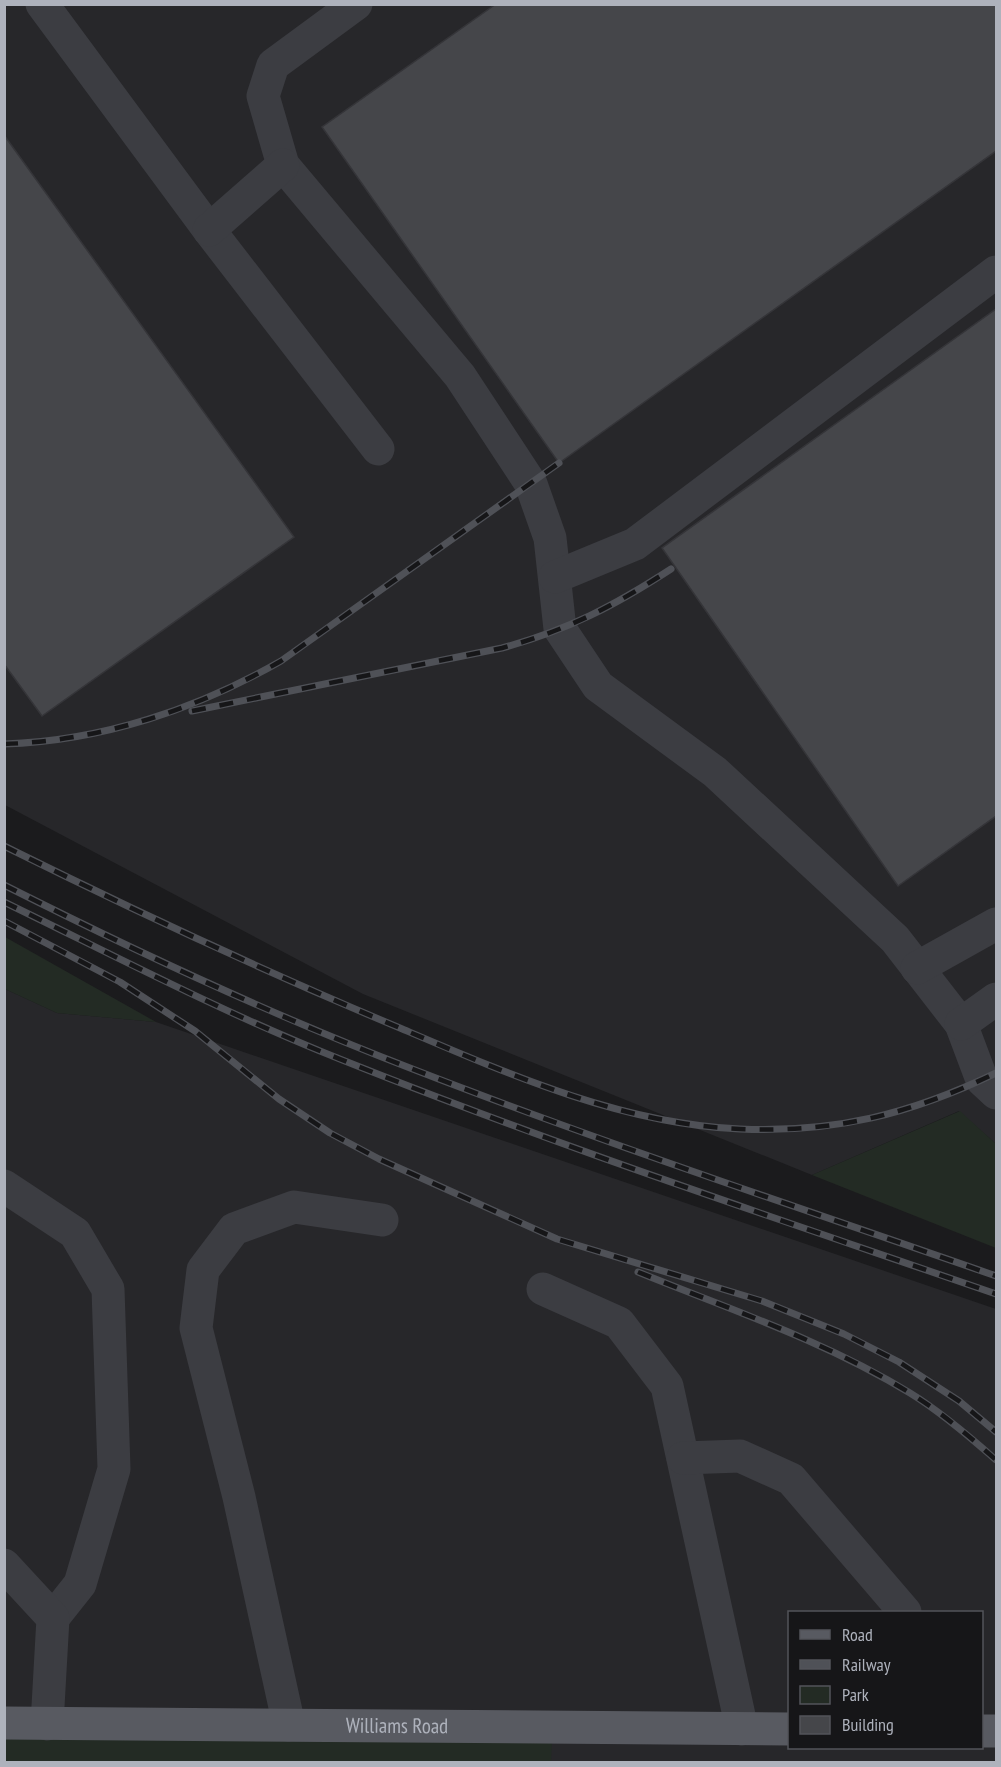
<svg xmlns="http://www.w3.org/2000/svg" width="1001" height="1767" viewBox="0 0 1001 1767" font-family="'PT Sans Narrow',sans-serif">
<style>
.built{fill:#27272a;fill-rule:evenodd}
.green{fill:#232b24}
.building{fill:#45464a;stroke:#353539;stroke-width:1.5}
.lines{fill:none;stroke-linecap:round;stroke-linejoin:round}
.minor{stroke:#3c3d42;stroke-width:33}
.major{stroke:#585a61;stroke-width:33}
.rail-casing{stroke:#4f5157;stroke-width:7}
.rail{stroke:#161618;stroke-width:4.5;stroke-dasharray:14;stroke-linecap:butt}
.labels{text-anchor:middle;stroke-width:4.5;stroke-linejoin:round;paint-order:stroke}
.street-label{font-size:21px;fill:#aeb2bc;stroke:#161618}
</style>
<rect width="100%" height="100%" fill="#1b1b1d"/>
<g class="built">
<polygon points="4,5 996,5 996,1144 959,1111 812,1175 363,994 5,805"/>
<path d="M5,989L57,1013L156,1022L996,1309V1762H5ZM790,1612H982V1748H790Z"/>
</g>
<g class="green">
<polygon points="5,937 156,1022 57,1013 5,989"/>
<polygon points="960,1111 996,1144 996,1248 812,1175"/>
<polygon points="5,1736 552,1741 551,1762 5,1762"/>
</g>
<g class="building">
<polygon points="496,4 996,4 996,151 559,463 322,127"/>
<polygon points="4,135 294,537 42,716 4,664"/>
<polygon points="996,309 996,816 898,886 662,548"/>
</g>
<g class="lines">
<g class="minor">
<polyline points="42,4 209,230 378,449"/>
<polyline points="356,4 273,65 263,96 283,165 460,376 531,484 550,538 560,629 598,686 715,772 895,939 961,1024 982,1080 996,1093"/>
<polyline points="209,230 283,165"/>
<polyline points="555,577 635,544 996,272"/>
<polyline points="917,968 996,924"/>
<polyline points="961,1024 996,999"/>
<polyline points="4,1186 75,1233 108,1289 114,1469 80,1584 53,1618"/>
<polyline points="543,1289 619,1323 667,1386 742,1729"/>
<polyline points="683,1458 740,1456 791,1479 905,1612"/>
<polyline points="4,1565 53,1618 47,1724"/>
<polyline points="289,1725 239,1497 196,1328 203,1270 234,1229 294,1207 382,1220"/>
</g>
<g class="major">
<path id="s1" d="M4,1723L790,1729"/>
<polyline points="982,1731 996,1731"/>
</g>
<g class="rail-casing">
<g id="rail">
<path d="M192,711L502,648C568,630 614,606 671,569"/>
<path d="M4,744C102,741 197,709 281,661L559,463"/>
<path d="M4,846C135,911 266,972 400,1028C508,1074 622,1124 740,1129C835,1133 911,1114 996,1073"/>
<path d="M4,885C137,952 272,1015 410,1068C603,1143 801,1208 996,1276"/>
<path d="M4,902C109,953 212,1007 320,1051C542,1141 770,1216 996,1294"/>
<polyline points="4,921 120,982 195,1031 279,1099 330,1133 379,1159 557,1239 762,1301 844,1334 899,1362 959,1401 996,1432"/>
<path d="M638,1272C729,1309 825,1341 910,1393C941,1412 969,1436 996,1460"/>
</g>
</g>
<use href="#rail" class="rail"/>
</g>
<g class="labels">
<g class="street-label">
<text dy="7" stroke="none"><textPath href="#s1" startOffset="393">Williams Road</textPath></text>
</g>
</g>
<rect width="1001" height="1767" fill="none" stroke="#aeb2bc" stroke-width="12"/>
<rect x="788" y="1611" width="195" height="138" fill="#161618" stroke="#53545a" stroke-width="1.5"/>
<rect x="800" y="1630" width="30" height="9" fill="#585a61" stroke="#53545a" stroke-width="1.5"/>
<text x="842" y="1641" font-size="18" fill="#aeb2bc">Road</text>
<rect x="800" y="1660" width="30" height="9" fill="#4f5157" stroke="#53545a" stroke-width="1.5"/>
<text x="842" y="1671" font-size="18" fill="#aeb2bc">Railway</text>
<rect x="800" y="1686" width="30" height="18" fill="#232b24" stroke="#53545a" stroke-width="1.5"/>
<text x="842" y="1701" font-size="18" fill="#aeb2bc">Park</text>
<rect x="800" y="1716" width="30" height="18" fill="#45464a" stroke="#53545a" stroke-width="1.5"/>
<text x="842" y="1731" font-size="18" fill="#aeb2bc">Building</text>
</svg>
